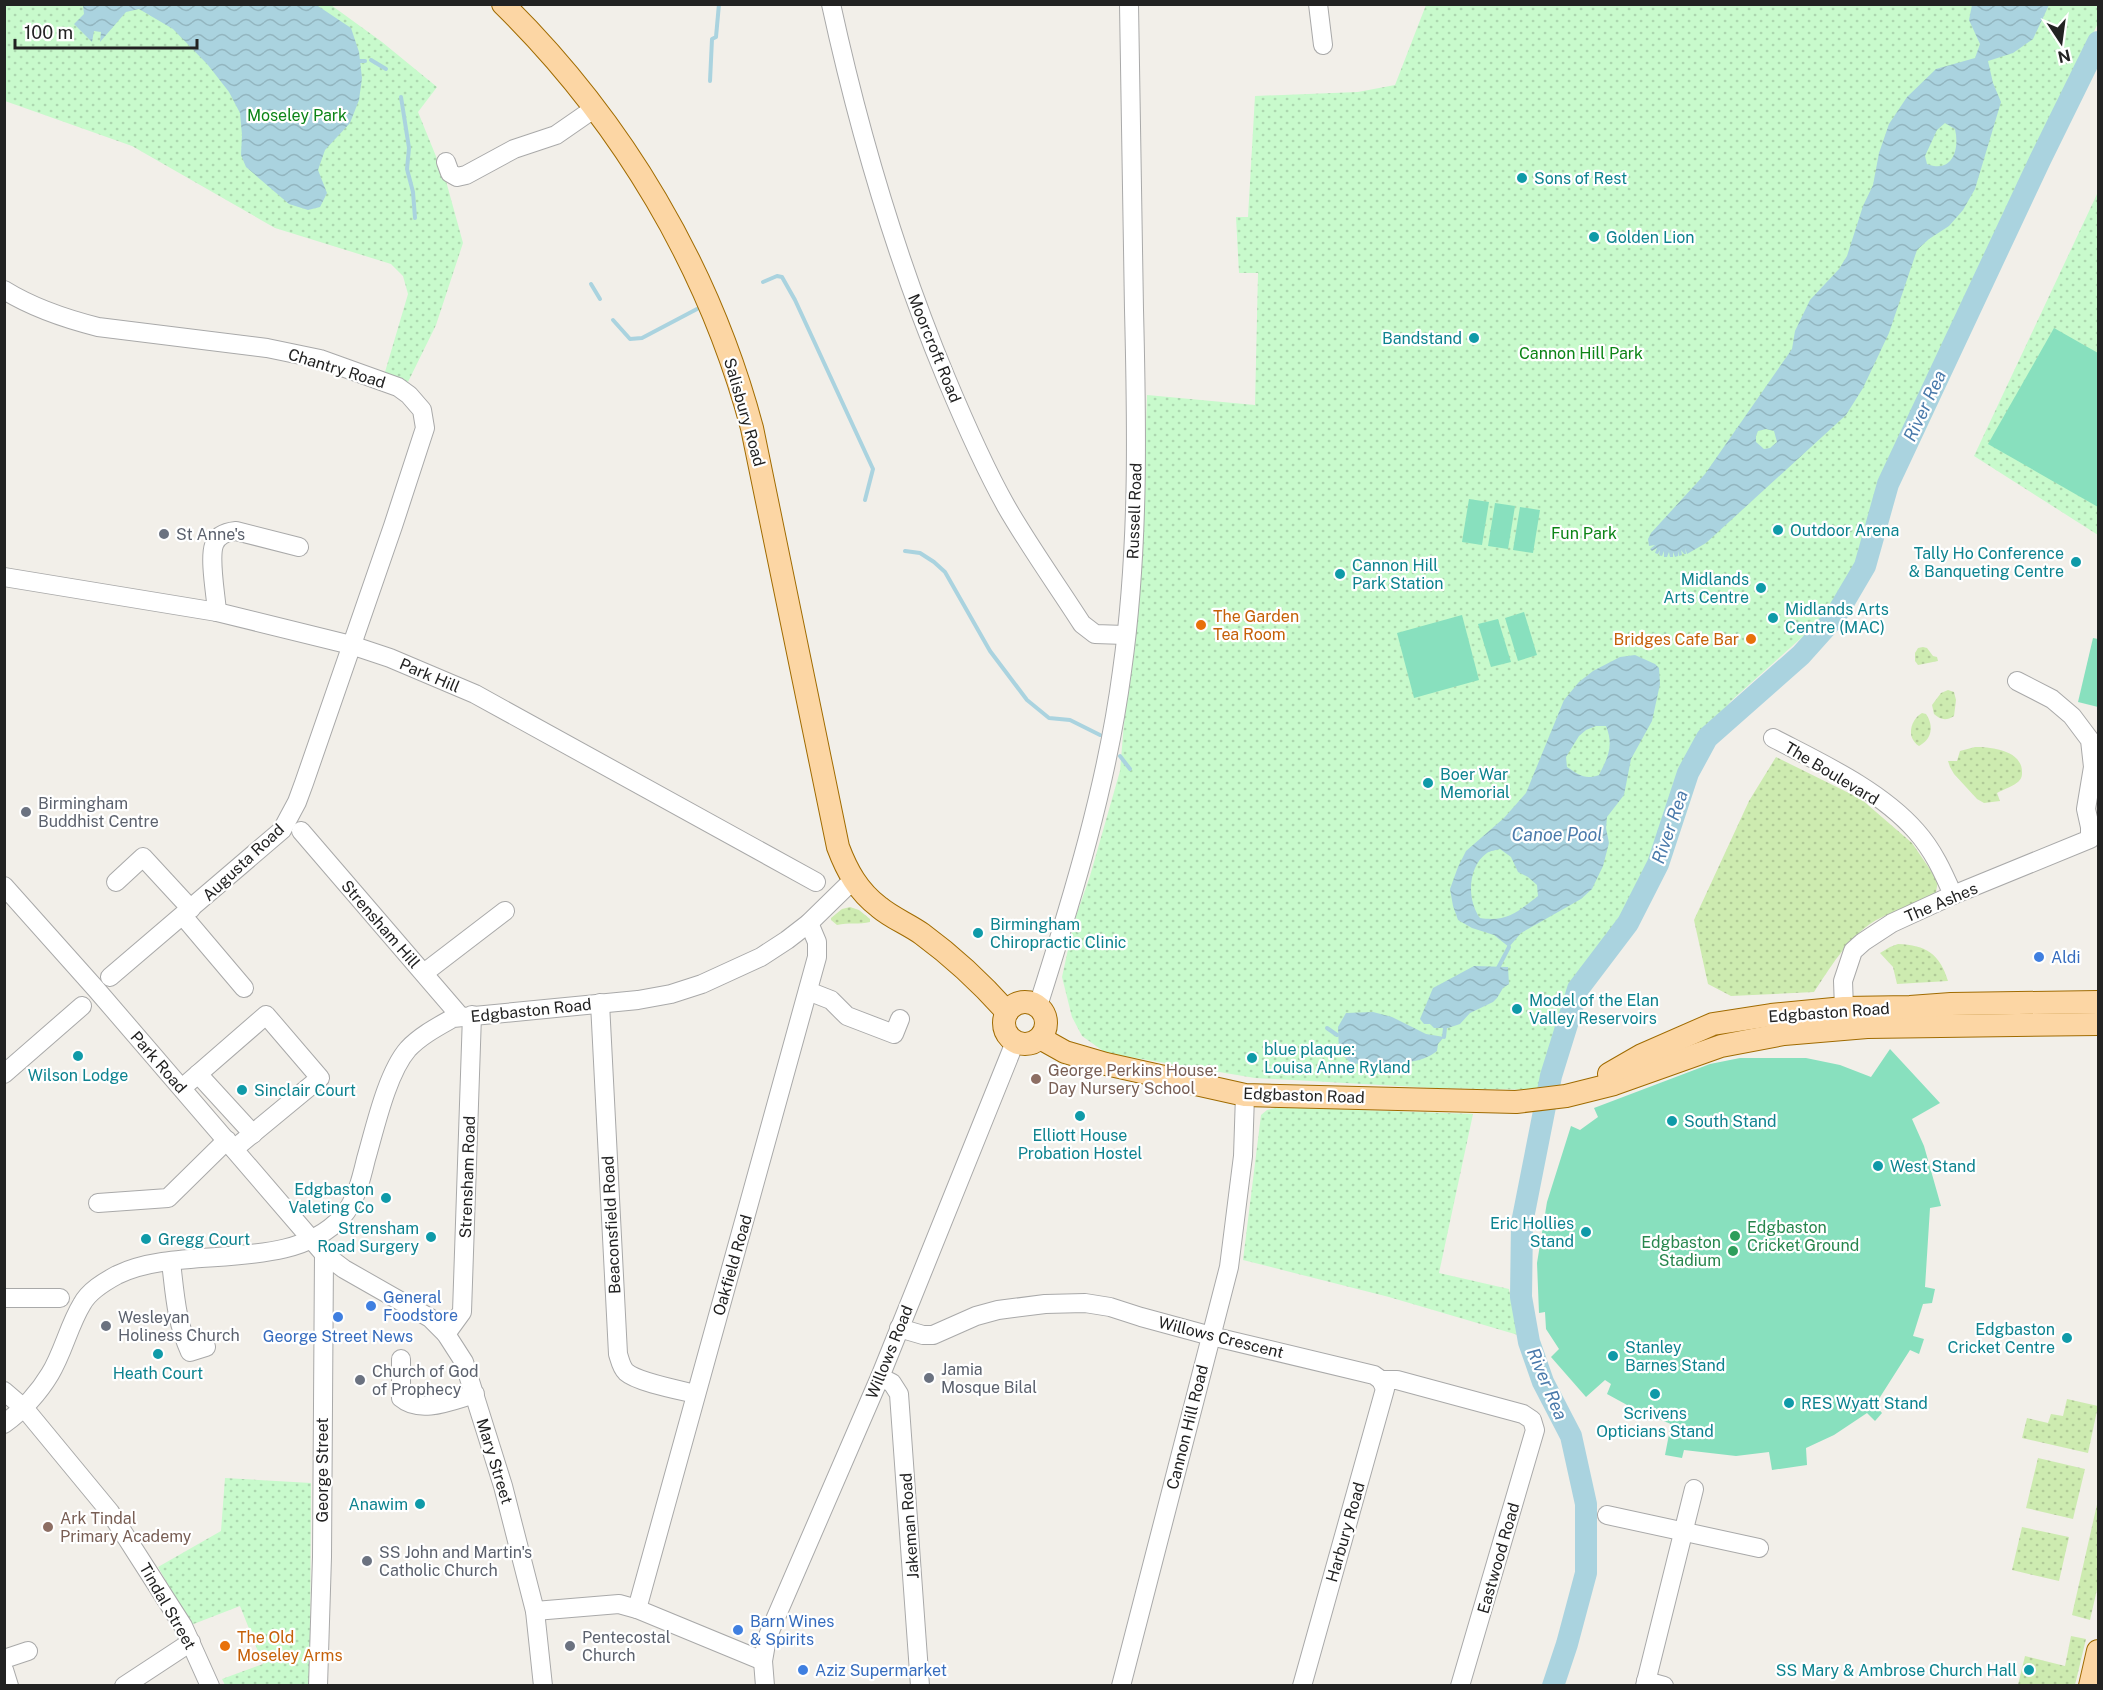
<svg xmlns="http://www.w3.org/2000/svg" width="2103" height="1690" viewBox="0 0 2103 1690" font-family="'Public Sans',sans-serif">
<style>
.grass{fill:url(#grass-dots)}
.park{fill:url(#park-dots)}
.pitch{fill:#88e0be}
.water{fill:url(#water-waves);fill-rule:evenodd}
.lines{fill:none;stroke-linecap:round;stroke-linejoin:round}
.stream{stroke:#aad3df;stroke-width:4}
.river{stroke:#aad3df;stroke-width:22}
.minor-casing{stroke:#a9a9a9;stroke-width:20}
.major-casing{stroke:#a06b00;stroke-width:24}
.minor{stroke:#fff;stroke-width:18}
.major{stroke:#fcd6a4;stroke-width:22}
.culture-dot{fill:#0f9aa8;stroke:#fff;stroke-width:2}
.worship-dot{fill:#6b7280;stroke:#fff;stroke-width:2}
.food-dot{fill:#e8710a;stroke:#fff;stroke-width:2}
.shop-dot{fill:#3f7fe0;stroke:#fff;stroke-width:2}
.education-dot{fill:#8d6e63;stroke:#fff;stroke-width:2}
.leisure-dot{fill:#2e9e5b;stroke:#fff;stroke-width:2}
.labels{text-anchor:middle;stroke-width:4.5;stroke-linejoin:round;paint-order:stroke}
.park-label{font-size:16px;fill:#0c8416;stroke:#fff}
.culture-label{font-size:16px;fill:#0d838f;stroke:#fff;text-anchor:start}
.street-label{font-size:16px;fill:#222;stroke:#fff}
.worship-label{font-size:16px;fill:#5b616d;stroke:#fff;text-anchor:start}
.food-label{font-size:16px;fill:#c56008;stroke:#fff;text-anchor:start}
.shop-label{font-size:16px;fill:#366cbe;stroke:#fff;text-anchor:start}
.education-label{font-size:16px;fill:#785e54;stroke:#fff;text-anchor:start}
.leisure-label{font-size:16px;fill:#27864d;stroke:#fff;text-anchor:start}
.water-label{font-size:18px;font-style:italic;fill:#4a7aab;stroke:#fff}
</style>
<defs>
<pattern id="grass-dots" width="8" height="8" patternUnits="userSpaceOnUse" patternTransform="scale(1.5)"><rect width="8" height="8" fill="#cdebb0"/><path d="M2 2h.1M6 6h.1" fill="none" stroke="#b0c997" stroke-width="1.8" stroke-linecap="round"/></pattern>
<pattern id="park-dots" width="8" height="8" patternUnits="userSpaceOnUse" patternTransform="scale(1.5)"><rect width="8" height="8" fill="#c8facc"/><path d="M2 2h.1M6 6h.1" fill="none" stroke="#acd6af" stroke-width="1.8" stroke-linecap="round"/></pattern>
<pattern id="water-waves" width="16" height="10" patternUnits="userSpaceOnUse" patternTransform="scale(1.5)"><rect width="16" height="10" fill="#aad3df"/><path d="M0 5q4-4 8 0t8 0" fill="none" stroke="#92b5bf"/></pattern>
</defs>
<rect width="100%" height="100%" fill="#f2efe9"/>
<g class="grass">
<polygon points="1923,647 1927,648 1933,656 1937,657 1938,661 1918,665 1915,661 1915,653 1918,648"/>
<path d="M1948,690L1954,692L1956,700L1954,716C1946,721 1941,720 1934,714L1932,705L1941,693Z"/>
<path d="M1922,713L1926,714C1934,726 1932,739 1919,746C1906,738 1910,720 1922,713Z"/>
<path d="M1975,747C1991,747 2022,750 2022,772C2022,775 2022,778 2019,781C2014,786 2004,789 1997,793L2000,801L1984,803L1977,799L1954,774L1950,767L1948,761H1957L1960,751Z"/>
<path d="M1776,757L1861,799L1912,843L1938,881L1936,892L1931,898C1914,905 1884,914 1870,924C1846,941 1830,968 1814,992L1731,996L1708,984L1694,920L1749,801Z"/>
<path d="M850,907L859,910L870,919V922C860,925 848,922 837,925L831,920V918L842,909Z"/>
<path d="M1898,944C1926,945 1940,954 1948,981L1897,984L1893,967L1880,953L1890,947Z"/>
<polygon points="2067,1399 2098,1406 2088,1453 2022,1438 2027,1418 2048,1423 2051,1414 2063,1416"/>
<polygon points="2038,1458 2085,1469 2073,1519 2026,1508"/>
<polygon points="2098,1500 2098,1585 2090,1620 2072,1615"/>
<polygon points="2022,1527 2069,1537 2059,1581 2012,1570"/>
<polygon points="2071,1636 2086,1639 2075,1685 2018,1685 2025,1656 2065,1666"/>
</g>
<g class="park">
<polygon points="5,5 331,5 382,42 437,87 418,112 446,181 463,243 436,325 408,382 385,372 408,294 403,276 391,264 275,228 132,146 5,101"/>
<polygon points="1426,5 2098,5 2098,23 1880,483 1856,567 1829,613 1731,701 1694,748 1676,801 1625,918 1572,988 1541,1090 1434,1088 1255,1078 1106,1053 1082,1036 1072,1017 1062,977 1074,922 1090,876 1120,771 1124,723 1134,655 1141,575 1147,395 1255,405 1258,273 1239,273 1236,217 1248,217 1255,96 1358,92 1395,85"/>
<polygon points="2098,192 2098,535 1974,456"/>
<polygon points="1279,1107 1473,1114 1439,1273 1509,1289 1518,1335 1389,1297 1243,1260 1261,1115 1267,1110"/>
<polygon points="225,1478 311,1483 310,1685 225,1685 222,1679 263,1664 240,1606 191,1625 158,1567 221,1531"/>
</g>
<g class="pitch">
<polygon points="2054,328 2098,353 2098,507 1988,444"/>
<polygon points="1469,499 1489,502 1482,545 1462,542"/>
<polygon points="1495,503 1515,506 1508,549 1488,546"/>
<polygon points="1520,507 1540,510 1533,553 1513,550"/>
<polygon points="1524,612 1537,655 1518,661 1505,618"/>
<polygon points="1462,615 1479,680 1414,698 1397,633"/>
<polygon points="1498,619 1511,662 1491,667 1478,624"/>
<polygon points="2093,638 2098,639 2098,707 2078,702"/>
<polygon points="1890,1049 1940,1103 1912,1119 1924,1146 1941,1206 1930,1208 1925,1287 1935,1289 1932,1303 1923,1304 1913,1336 1924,1339 1919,1354 1910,1350 1875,1405 1882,1413 1875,1421 1867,1413 1834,1435 1806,1448 1807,1465 1772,1470 1769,1452 1736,1456 1684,1450 1682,1458 1665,1455 1671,1424 1638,1411 1607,1394 1611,1384 1605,1380 1586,1397 1551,1357 1559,1349 1546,1329 1545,1312 1539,1313 1537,1263 1547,1202 1571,1126 1580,1130 1598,1117 1594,1108 1710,1064 1740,1058 1806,1058 1840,1065 1871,1077"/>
</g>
<g class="water">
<polygon points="315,4 351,28 359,52 362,78 359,100 350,123 325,150 318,170 327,193 320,207 308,210 289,204 246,167 241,155 242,135 240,113 229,92 208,65 173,29 139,9 126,12 100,42 101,32 94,31 92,42 74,24 84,14 83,5"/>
<path d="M1972,5H2049L2033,39L2013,53L1988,61L1993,83L2001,102L1975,189L1963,210L1949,226L1929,239L1917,250L1889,333L1863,388L1846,415L1706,543L1687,554L1685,548L1686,554H1684L1681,550L1682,555L1679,556L1678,551V556L1675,557L1673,552V557H1670L1669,552L1667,557H1664V551L1662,556L1659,555L1660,550L1658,554L1655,553L1657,548L1652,551L1650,549L1655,545L1649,546L1648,539L1651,533L1705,474L1792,349L1795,331L1810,300L1839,269L1847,256L1863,206L1873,185L1879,153L1889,124L1907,97L1936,69L1975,58L1980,44L1969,20ZM1945,123L1955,129C1960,150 1952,174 1927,164L1925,156L1937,130ZM1766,429L1774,431L1777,442L1770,448L1764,449L1756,442V436L1758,431Z"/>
<path d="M1635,655L1655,664L1659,668L1660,684L1652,721L1631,759L1624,795L1607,817L1606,828L1609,843L1603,866L1592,889L1581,899L1521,933L1509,947L1494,935L1472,928L1458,920L1453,906L1450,889L1458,867L1466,851L1504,818L1526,793L1564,700L1579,682L1593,671L1620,657ZM1596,726H1606C1614,746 1608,757 1599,775C1585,780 1579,775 1567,767L1566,757L1579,736L1586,730ZM1500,849L1511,857L1518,872L1528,877L1537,885L1538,896C1517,912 1508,922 1480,918C1467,901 1467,867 1487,853C1490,851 1496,850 1500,849Z"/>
<polygon points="1474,966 1508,967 1509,984 1503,988 1497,998 1493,1002 1470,1013 1460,1024 1448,1028 1434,1028 1430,1024 1424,1024 1420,1019 1433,988"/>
<path d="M1373,1012L1392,1017L1426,1034L1444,1037L1438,1044L1437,1051C1416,1068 1378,1063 1352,1064L1339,1052L1338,1027L1346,1013Z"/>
</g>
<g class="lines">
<g class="stream">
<polyline points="371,60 386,69"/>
<polyline points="360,61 365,61"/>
<polyline points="710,81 712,39 716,37 719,4"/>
<polyline points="401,97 409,148 407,169 413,192 415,218"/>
<polyline points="763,282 777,276 782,277 795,300 873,469 865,500"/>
<polyline points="591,284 600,299"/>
<polyline points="613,320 630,339 642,338 697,309"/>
<polyline points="905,551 920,553 934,562 945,572 990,651 1027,700 1049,718 1070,720 1100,735"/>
<polyline points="1120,756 1130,769"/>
<polyline points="1498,968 1509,947"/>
<polyline points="1327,1028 1337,1035"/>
<polyline points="1444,1037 1445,1028"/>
</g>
<polyline class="river" points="1553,1686 1567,1644 1586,1573 1586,1504 1571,1436 1543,1382 1529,1342 1521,1297 1522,1223 1551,1076 1578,989 1628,923 1658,864 1688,773 1707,738 1801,655 1835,617 1865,566 1888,484 2040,160 2098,42"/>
<g class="minor-casing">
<g id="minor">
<path d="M831,4C859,132 896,258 946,378C964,421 983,465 1006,506C1029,546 1057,585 1082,624L1095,634L1125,635"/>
<polyline points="1318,4 1323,45"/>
<polyline points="446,162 450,173 457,177 466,175 514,149 556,135 595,108"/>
<path d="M4,290C33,308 66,319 98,327L267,348L320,359L398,387L409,395L422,410L425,428L393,526L304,783L297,802L282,830L110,977"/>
<polyline points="4,577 217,612 351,645 390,658 475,694 816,882"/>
<path d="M217,612C216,596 209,559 214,545C217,535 226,532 236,531L299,547"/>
<path d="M1773,738C1821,763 1880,790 1916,831C1933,850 1943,872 1953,895"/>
<polyline points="301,831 461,1017"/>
<polyline points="116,882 143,857 191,909"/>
<polyline points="4,886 96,989 324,1254 344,1269 430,1318 446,1334 464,1362 503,1486 535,1611 543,1686"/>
<polyline points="183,916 244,988"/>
<polyline points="424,973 505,911"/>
<polyline points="808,991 831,1000 847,1016 894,1034 900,1019"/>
<path d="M600,1003L618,1354C620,1360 621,1367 626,1372C637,1382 679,1390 696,1394"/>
<path d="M1038,1006C1073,896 1107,785 1122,671C1139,551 1137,430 1134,310C1132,208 1131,106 1129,4"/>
<polyline points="1844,1008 1843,981 1853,951 1863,942 1892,923 1953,895 2090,839 2090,827 2086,809 2093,767 2090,740 2072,716 2052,699 2017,681"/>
<polyline points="4,1074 82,1006"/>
<polyline points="198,1074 253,1134"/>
<polyline points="182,1088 266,1015 320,1078 234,1149"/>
<polyline points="98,1203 168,1198 227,1140"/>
<path d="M171,1262C175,1295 176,1321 190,1352L206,1347"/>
<polyline points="4,1298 60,1298"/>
<polyline points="899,1328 923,1335 933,1335 976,1316 998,1310 1045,1304 1085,1303 1110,1307 1141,1317 1211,1336 1374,1375 1381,1380 1397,1380 1523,1414 1532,1420 1535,1430 1460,1686"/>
<polyline points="446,1334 462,1312 472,1015"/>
<path d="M401,1359V1398C421,1415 453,1400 475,1394"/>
<polyline points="880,1377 892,1383 899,1394 920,1686"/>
<polyline points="4,1391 25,1409 110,1512 183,1626 210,1686"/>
<path d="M4,1424C23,1410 38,1394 50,1374C63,1353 69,1325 82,1304C89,1291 104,1282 117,1275C183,1243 289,1275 342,1217C356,1201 361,1180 366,1159C375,1128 387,1073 408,1049C420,1036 437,1027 453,1018L638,1000L671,994L702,984L761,957L787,940L809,923L853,880"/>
<polyline points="1607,1515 1759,1548"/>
<polyline points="637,1609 817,957 817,942 809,923"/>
<polyline points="535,1611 619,1604 637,1609 763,1661"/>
<polyline points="4,1659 28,1651"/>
<polyline points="4,1670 9,1686"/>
<polyline points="1646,1681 1664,1686"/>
<polyline points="124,1686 191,1642"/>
<polyline points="318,1686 322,1557 324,1254"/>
<polyline points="765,1686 763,1661 767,1638 880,1377 1015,1042"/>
<polyline points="1121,1686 1229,1267 1243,1156 1245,1095"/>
<polyline points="1302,1686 1385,1389 1381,1380"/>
<polyline points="1645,1686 1694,1489"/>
</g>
</g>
<g class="major-casing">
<g id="major">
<path d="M503,4C622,121 709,267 752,428L838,847C847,871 858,891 879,907C892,918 908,924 922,934C952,956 982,984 1007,1012"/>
<circle cx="1025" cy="1023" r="21"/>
<polyline points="1040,1038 1065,1052 1106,1064 1245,1095 1516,1102 1566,1096 1614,1084 1721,1046 1784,1034 1867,1027 2098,1024"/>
<polyline points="1609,1074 1642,1055 1713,1024 1771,1015 1844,1008 1910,1007 1951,1004 2098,1002"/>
<polyline points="2090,1686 2098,1651"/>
</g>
</g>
<use href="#minor" class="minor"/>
<use href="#major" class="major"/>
</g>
<g class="culture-dot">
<circle cx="1522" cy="178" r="6"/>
<circle cx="1594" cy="237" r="6"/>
<circle cx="1474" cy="338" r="6"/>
<circle cx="1778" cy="530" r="6"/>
<circle cx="2076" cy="562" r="6"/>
<circle cx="1340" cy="574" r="6"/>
<circle cx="1761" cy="588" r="6"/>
<circle cx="1773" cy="618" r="6"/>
<circle cx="1428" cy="783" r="6"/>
<circle cx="978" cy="933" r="6"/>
<circle cx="1517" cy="1009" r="6"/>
<circle cx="78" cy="1056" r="6"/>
<circle cx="1252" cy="1058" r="6"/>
<circle cx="242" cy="1090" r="6"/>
<circle cx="1080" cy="1116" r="6"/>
<circle cx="1672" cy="1121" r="6"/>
<circle cx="1878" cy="1166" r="6"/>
<circle cx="386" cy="1198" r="6"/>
<circle cx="1586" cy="1232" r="6"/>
<circle cx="431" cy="1237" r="6"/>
<circle cx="146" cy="1239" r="6"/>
<circle cx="2067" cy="1338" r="6"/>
<circle cx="158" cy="1354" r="6"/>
<circle cx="1613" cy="1356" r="6"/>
<circle cx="1655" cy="1394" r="6"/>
<circle cx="1789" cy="1403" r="6"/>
<circle cx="420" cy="1504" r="6"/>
<circle cx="2029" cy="1670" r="6"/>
</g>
<g class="worship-dot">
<circle cx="164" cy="534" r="6"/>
<circle cx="26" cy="812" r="6"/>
<circle cx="106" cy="1326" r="6"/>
<circle cx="929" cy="1378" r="6"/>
<circle cx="360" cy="1380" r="6"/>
<circle cx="367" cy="1561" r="6"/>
<circle cx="570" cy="1646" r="6"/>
</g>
<g class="food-dot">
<circle cx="1201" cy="625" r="6"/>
<circle cx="1751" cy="639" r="6"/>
<circle cx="225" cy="1646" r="6"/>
</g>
<g class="shop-dot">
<circle cx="2039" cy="957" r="6"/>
<circle cx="371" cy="1306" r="6"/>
<circle cx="338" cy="1317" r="6"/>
<circle cx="738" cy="1630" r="6"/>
<circle cx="803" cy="1670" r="6"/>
</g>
<g class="education-dot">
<circle cx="1036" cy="1079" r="6"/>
<circle cx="48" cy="1527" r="6"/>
</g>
<g class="leisure-dot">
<circle cx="1735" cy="1236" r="6"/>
<circle cx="1733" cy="1251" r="6"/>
</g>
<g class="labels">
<g class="park-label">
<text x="297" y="121">Moseley Park</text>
<text x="1581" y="359">Cannon Hill Park</text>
<text x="1584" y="539">Fun Park</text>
</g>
<g class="culture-label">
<text x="1534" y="184">Sons of Rest</text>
<text x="1606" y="243">Golden Lion</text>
<text x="1462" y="344" text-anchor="end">Bandstand</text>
<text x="1790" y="536">Outdoor Arena</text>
<text x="2064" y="559" text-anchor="end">Tally Ho Conference<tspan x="2064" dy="18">&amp; Banqueting Centre</tspan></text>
<text x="1352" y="571">Cannon Hill<tspan x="1352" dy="18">Park Station</tspan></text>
<text x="1749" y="585" text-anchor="end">Midlands<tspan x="1749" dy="18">Arts Centre</tspan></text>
<text x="1785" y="615">Midlands Arts<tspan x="1785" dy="18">Centre (MAC)</tspan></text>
<text x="1440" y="780">Boer War<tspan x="1440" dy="18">Memorial</tspan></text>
<text x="990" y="930">Birmingham<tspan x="990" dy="18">Chiropractic Clinic</tspan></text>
<text x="1529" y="1006">Model of the Elan<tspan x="1529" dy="18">Valley Reservoirs</tspan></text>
<text x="1264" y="1055">blue plaque:<tspan x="1264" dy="18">Louisa Anne Ryland</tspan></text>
<text x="78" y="1081" text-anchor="middle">Wilson Lodge</text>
<text x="254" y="1096">Sinclair Court</text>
<text x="1684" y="1127">South Stand</text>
<text x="1080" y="1141" text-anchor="middle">Elliott House<tspan x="1080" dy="18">Probation Hostel</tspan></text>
<text x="1890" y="1172">West Stand</text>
<text x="374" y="1195" text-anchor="end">Edgbaston<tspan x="374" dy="18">Valeting Co</tspan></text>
<text x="1574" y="1229" text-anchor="end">Eric Hollies<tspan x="1574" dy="18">Stand</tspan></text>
<text x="419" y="1234" text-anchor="end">Strensham<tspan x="419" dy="18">Road Surgery</tspan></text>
<text x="158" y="1245">Gregg Court</text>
<text x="2055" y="1335" text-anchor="end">Edgbaston<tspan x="2055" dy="18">Cricket Centre</tspan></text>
<text x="1625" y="1353">Stanley<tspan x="1625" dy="18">Barnes Stand</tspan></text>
<text x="158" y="1379" text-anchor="middle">Heath Court</text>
<text x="1801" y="1409">RES Wyatt Stand</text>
<text x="1655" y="1419" text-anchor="middle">Scrivens<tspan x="1655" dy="18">Opticians Stand</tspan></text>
<text x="408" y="1510" text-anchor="end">Anawim</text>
<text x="2017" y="1676" text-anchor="end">SS Mary &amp; Ambrose Church Hall</text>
</g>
<g class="street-label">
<text transform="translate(935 348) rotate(68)" y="6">Moorcroft Road</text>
<text transform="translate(337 368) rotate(17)" y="6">Chantry Road</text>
<text transform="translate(745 412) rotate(74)" y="6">Salisbury Road</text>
<text transform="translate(1134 511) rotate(-88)" y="6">Russell Road</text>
<text transform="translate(430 675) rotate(23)" y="6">Park Hill</text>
<text transform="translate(1832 773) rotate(31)" y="6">The Boulevard</text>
<text transform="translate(243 862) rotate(-43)" y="6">Augusta Road</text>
<text transform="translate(1941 902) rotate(-23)" y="6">The Ashes</text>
<text transform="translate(381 924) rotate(49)" y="6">Strensham Hill</text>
<text transform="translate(531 1010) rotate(-6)" y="6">Edgbaston Road</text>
<text transform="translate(1829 1012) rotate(-4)" y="6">Edgbaston Road</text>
<text transform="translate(159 1062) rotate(49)" y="6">Park Road</text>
<text transform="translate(1304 1095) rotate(2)" y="6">Edgbaston Road</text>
<text transform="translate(467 1177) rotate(-88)" y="6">Strensham Road</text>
<text transform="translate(611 1225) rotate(-93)" y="6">Beaconsfield Road</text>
<text transform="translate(732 1265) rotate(-74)" y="6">Oakfield Road</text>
<text transform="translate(1221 1337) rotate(14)" y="6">Willows Crescent</text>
<text transform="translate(889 1352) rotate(-68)" y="6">Willows Road</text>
<text transform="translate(1187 1427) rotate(-76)" y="6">Cannon Hill Road</text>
<text transform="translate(495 1461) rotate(73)" y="6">Mary Street</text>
<text transform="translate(322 1470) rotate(-90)" y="6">George Street</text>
<text transform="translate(909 1526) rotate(-94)" y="6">Jakeman Road</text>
<text transform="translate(1345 1532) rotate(-74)" y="6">Harbury Road</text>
<text transform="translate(1498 1558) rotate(-74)" y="6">Eastwood Road</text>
<text transform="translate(168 1606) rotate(60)" y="6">Tindal Street</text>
</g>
<g class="worship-label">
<text x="176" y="540">St Anne's</text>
<text x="38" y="809">Birmingham<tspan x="38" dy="18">Buddhist Centre</tspan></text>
<text x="118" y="1323">Wesleyan<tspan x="118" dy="18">Holiness Church</tspan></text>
<text x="941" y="1375">Jamia<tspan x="941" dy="18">Mosque Bilal</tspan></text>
<text x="372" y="1377">Church of God<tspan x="372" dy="18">of Prophecy</tspan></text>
<text x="379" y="1558">SS John and Martin's<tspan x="379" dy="18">Catholic Church</tspan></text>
<text x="582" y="1643">Pentecostal<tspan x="582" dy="18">Church</tspan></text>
</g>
<g class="food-label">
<text x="1213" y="622">The Garden<tspan x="1213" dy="18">Tea Room</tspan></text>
<text x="1739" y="645" text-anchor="end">Bridges Cafe Bar</text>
<text x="237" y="1643">The Old<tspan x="237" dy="18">Moseley Arms</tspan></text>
</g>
<g class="shop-label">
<text x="2051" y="963">Aldi</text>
<text x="383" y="1303">General<tspan x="383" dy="18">Foodstore</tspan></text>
<text x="338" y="1342" text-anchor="middle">George Street News</text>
<text x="750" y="1627">Barn Wines<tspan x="750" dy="18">&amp; Spirits</tspan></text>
<text x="815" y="1676">Aziz Supermarket</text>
</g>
<g class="education-label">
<text x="1048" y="1076">George Perkins House:<tspan x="1048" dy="18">Day Nursery School</tspan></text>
<text x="60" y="1524">Ark Tindal<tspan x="60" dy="18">Primary Academy</tspan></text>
</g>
<g class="leisure-label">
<text x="1747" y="1233">Edgbaston<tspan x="1747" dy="18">Cricket Ground</tspan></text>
<text x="1721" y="1248" text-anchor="end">Edgbaston<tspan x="1721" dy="18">Stadium</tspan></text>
</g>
<g class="water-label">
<text transform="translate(1925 406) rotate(-65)" y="6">River Rea</text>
<text transform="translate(1670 827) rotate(-71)" y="6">River Rea</text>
<text x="1557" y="841">Canoe Pool</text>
<text transform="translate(1547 1384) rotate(67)" y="6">River Rea</text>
</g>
</g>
<rect width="2103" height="1690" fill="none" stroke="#222222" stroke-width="12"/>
<g transform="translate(2061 42) rotate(167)" stroke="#ffffff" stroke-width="4.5" paint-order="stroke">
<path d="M0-4.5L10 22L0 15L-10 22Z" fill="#222222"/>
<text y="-9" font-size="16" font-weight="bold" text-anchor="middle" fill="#222222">N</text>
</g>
<path d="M15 39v9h182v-9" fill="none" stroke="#222222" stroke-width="3"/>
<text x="24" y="39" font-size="18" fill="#222222" stroke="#ffffff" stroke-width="4.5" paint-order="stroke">100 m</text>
</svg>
